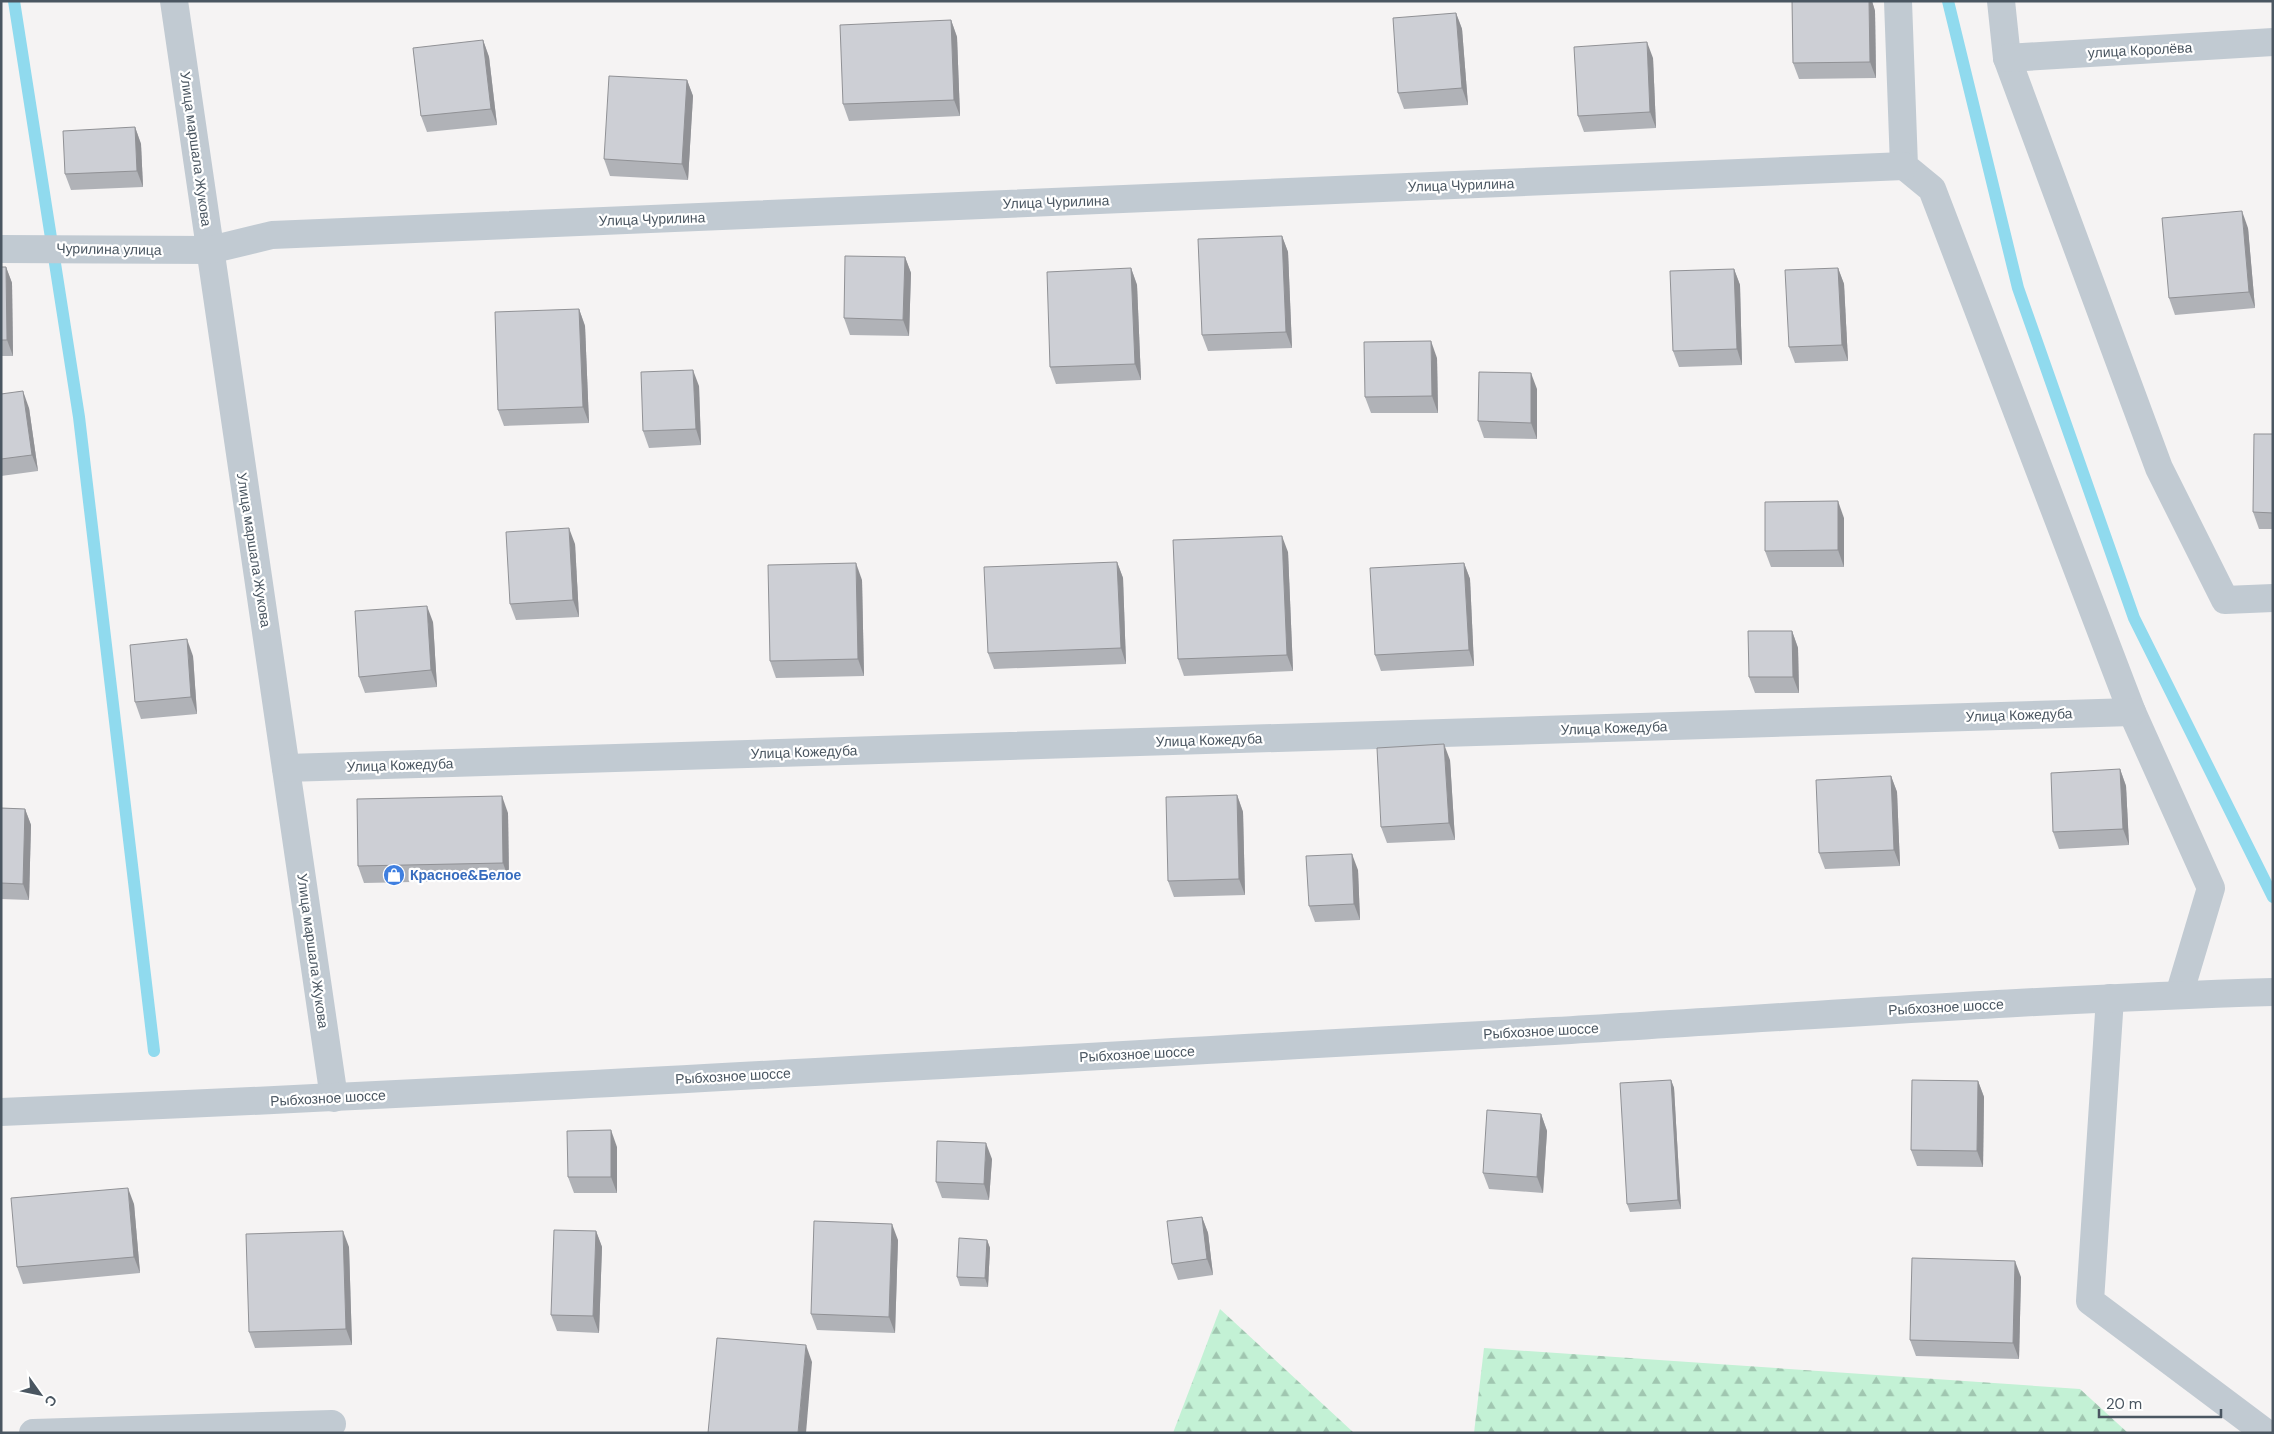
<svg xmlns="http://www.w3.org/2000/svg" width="2274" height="1434" viewBox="0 0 2274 1434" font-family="'DM Sans',sans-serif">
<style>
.forest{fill:url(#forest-firs)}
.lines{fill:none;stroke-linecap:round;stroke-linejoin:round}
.stream{stroke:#90daee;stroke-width:12}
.minor{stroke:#c1cad2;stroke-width:28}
.wall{fill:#b0b2b7}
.shaded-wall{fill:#909195}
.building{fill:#cdcfd5;stroke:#909195}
.labels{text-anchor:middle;stroke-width:4.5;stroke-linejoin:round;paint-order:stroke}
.street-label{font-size:14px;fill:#4a5661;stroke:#fff}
.shop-label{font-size:14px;font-weight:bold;fill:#366cbe;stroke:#fff;text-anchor:start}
</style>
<defs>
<pattern id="forest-firs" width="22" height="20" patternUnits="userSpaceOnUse" patternTransform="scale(1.25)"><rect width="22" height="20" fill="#c3f1d5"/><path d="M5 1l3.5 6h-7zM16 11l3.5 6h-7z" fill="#a0c6b0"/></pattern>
</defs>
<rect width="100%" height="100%" fill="#f5f3f3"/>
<g class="forest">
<polygon points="1220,1309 1354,1433 1173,1433"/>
<polygon points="1484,1348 2080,1389 2128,1433 1474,1433"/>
</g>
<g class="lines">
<g class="stream">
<polyline points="14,1 79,417 154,1051"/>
<polyline points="1948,1 2018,288 2134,618 2273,897"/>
</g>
<g class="minor">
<polyline points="174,1 334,1098"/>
<polyline points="1898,1 1904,166 1932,189 2132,712 2211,888 2179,995"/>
<polyline points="2001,1 2007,58 2159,468 2225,600 2273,598"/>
<polyline points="2007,58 2273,42"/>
<polyline points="1,249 210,250 272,235 1904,166"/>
<polyline points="286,768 2132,712"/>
<polyline points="2110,998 2090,1301 2266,1433"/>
<path d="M1,1112C519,1091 1036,1059 1554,1031C1793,1017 2033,999 2273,992"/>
<polyline points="33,1433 332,1424"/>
</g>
</g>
<g class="wall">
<polygon points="1792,1 1872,1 1875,11 1876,78 1799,79 1793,63"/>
<polygon points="1456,13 1462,29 1468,105 1404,109 1398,93"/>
<polygon points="951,20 957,37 960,116 849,121 843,104"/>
<polygon points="483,40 489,57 497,125 427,132 421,116"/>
<polygon points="1653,58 1656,128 1584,132 1578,116"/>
<polygon points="687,80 693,96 688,180 610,176 604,159"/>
<polygon points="135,127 141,144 143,187 71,190 65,174"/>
<polygon points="2248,228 2255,308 2175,315 2169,298"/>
<polygon points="1282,236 1288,252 1292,348 1208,351 1202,335"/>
<polygon points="905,257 911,273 909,336 850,335 844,318"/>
<polygon points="1,267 6,267 12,283 13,356 1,356"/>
<polygon points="1131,268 1137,285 1141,380 1056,384 1050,367"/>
<polygon points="1838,268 1844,284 1848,361 1795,363 1789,347"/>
<polygon points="1734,269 1740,285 1742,365 1679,367 1673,351"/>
<polygon points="579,309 585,326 589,423 504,426 498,410"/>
<polygon points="1437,358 1438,413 1371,413 1365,397"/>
<polygon points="699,386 701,445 649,448 643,431"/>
<polygon points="1537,389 1537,439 1484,438 1478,421"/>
<polygon points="1,394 29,408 38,471 1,476"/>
<polygon points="2273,434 2273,529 2259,529 2253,512"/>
<polygon points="1844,518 1844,567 1771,567 1765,551"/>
<polygon points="575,544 579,617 516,620 510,604"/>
<polygon points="1288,552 1293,671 1184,676 1178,659"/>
<polygon points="1117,562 1123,578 1126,664 994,669 988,653"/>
<polygon points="1464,563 1470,579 1474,666 1381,671 1375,655"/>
<polygon points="862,580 864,676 776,678 770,661"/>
<polygon points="433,622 437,687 365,693 359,677"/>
<polygon points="1792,631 1798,648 1799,693 1755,693 1749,677"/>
<polygon points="193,656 197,714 141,719 135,702"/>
<polygon points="1450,760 1455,840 1387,843 1381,827"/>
<polygon points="2120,769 2126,786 2129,845 2059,849 2053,832"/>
<polygon points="1891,776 1897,792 1900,866 1825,869 1819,853"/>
<polygon points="1237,795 1243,812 1245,895 1174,897 1168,881"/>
<polygon points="1,808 25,809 31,825 29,900 1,899"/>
<polygon points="508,813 509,880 364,883 358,866"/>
<polygon points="1358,870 1360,920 1315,922 1309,906"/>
<polygon points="1671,1080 1674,1088 1681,1209 1630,1212 1627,1204"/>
<polygon points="1978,1081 1984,1097 1983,1167 1917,1166 1911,1150"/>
<polygon points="1541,1114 1547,1131 1543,1193 1489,1189 1483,1173"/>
<polygon points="617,1147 617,1193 574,1193 568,1177"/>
<polygon points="992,1159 989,1200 942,1198 936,1182"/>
<polygon points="134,1204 140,1273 23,1284 17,1267"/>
<polygon points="1202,1217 1208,1233 1213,1275 1178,1280 1172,1264"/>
<polygon points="596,1231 602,1247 599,1333 557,1331 551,1315"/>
<polygon points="898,1240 895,1333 817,1330 811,1314"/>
<polygon points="987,1240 990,1248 988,1287 960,1286 957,1277"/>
<polygon points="349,1247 352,1345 255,1348 249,1332"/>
<polygon points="2021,1277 2019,1359 1916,1356 1910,1340"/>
</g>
<g class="shaded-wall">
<polygon points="1869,1 1872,1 1875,11 1876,78 1870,62"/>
<polygon points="1456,13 1462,29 1468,105 1462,88"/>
<polygon points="951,20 957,37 960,116 954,100"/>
<polygon points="483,40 489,57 497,125 491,109"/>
<polygon points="1647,42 1653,58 1656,128 1650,112"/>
<polygon points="687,80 693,96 688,180 682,164"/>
<polygon points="135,127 141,144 143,187 137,171"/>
<polygon points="2242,211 2248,228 2255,308 2249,292"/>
<polygon points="1282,236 1288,252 1292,348 1286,332"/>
<polygon points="905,257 911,273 909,336 903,320"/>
<polygon points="6,267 12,283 13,356 7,340"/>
<polygon points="1131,268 1137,285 1141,380 1135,364"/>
<polygon points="1838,268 1844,284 1848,361 1842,345"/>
<polygon points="1734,269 1740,285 1742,365 1737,349"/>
<polygon points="579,309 585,326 589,423 583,407"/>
<polygon points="1431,341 1437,358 1438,413 1432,396"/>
<polygon points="693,370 699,386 701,445 696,429"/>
<polygon points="1531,373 1537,389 1537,439 1531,423"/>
<polygon points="23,391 29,408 38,471 32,455"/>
<polygon points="1838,501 1844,518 1844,567 1838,550"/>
<polygon points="569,528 575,544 579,617 573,600"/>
<polygon points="1282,536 1288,552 1293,671 1287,655"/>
<polygon points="1117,562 1123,578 1126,664 1121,648"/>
<polygon points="856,563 862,580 864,676 858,659"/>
<polygon points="1464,563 1470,579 1474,666 1469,650"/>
<polygon points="427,606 433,622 437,687 431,670"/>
<polygon points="1792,631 1798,648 1799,693 1793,677"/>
<polygon points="187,639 193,656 197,714 191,697"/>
<polygon points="1444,744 1450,760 1455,840 1449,823"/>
<polygon points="2120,769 2126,786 2129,845 2123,829"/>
<polygon points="1891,776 1897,792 1900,866 1894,850"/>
<polygon points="1237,795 1243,812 1245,895 1239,879"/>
<polygon points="502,796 508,813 509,880 503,863"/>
<polygon points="25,809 31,825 29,900 23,884"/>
<polygon points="1352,854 1358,870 1360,920 1354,904"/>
<polygon points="1671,1080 1674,1088 1681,1209 1678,1200"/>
<polygon points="1978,1081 1984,1097 1983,1167 1977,1151"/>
<polygon points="1541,1114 1547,1131 1543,1193 1537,1177"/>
<polygon points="611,1130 617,1147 617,1193 611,1177"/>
<polygon points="986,1143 992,1159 989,1200 984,1184"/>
<polygon points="128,1188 134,1204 140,1273 134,1257"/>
<polygon points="1202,1217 1208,1233 1213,1275 1207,1259"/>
<polygon points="892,1224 898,1240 895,1333 889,1317"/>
<polygon points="343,1231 349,1247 352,1345 346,1329"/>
<polygon points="596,1231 602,1247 599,1333 593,1316"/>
<polygon points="987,1240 990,1248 988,1287 985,1278"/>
<polygon points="2015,1261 2021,1277 2019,1359 2013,1343"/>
<polygon points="806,1345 812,1362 806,1433 798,1433"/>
</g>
<g class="building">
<polygon points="1792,1 1869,1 1870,62 1793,63"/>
<polygon points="1456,13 1462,88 1398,93 1393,18"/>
<polygon points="951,20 954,100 843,104 840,25"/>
<polygon points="483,40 491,109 421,116 413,48"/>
<polygon points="1647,42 1650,112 1578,116 1574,47"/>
<polygon points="609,76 687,80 682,164 604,159"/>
<polygon points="135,127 137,171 65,174 63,131"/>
<polygon points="2242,211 2249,292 2169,298 2162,218"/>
<polygon points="1282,236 1286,332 1202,335 1198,239"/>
<polygon points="845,256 905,257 903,320 844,318"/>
<polygon points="1,267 6,267 7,340 1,340"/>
<polygon points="1131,268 1135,364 1050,367 1047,272"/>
<polygon points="1838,268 1842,345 1789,347 1785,270"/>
<polygon points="1734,269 1737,349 1673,351 1670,271"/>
<polygon points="579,309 583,407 498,410 495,312"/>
<polygon points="1431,341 1432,396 1365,397 1364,342"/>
<polygon points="693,370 696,429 643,431 641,372"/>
<polygon points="1479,372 1531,373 1531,423 1478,421"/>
<polygon points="23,391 32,455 1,459 1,394"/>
<polygon points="2254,434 2273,434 2273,513 2253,512"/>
<polygon points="1838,501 1838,550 1765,551 1765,502"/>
<polygon points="569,528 573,600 510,604 506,532"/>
<polygon points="1282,536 1287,655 1178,659 1173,540"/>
<polygon points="1117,562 1121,648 988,653 984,567"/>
<polygon points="856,563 858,659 770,661 768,565"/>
<polygon points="1464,563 1469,650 1375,655 1370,568"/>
<polygon points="427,606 431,670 359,677 355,611"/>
<polygon points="1748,631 1792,631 1793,677 1749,677"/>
<polygon points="187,639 191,697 135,702 130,645"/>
<polygon points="1444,744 1449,823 1381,827 1377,748"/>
<polygon points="2120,769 2123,829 2053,832 2051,773"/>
<polygon points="1891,776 1894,850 1819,853 1816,780"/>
<polygon points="1237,795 1239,879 1168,881 1166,797"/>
<polygon points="502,796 503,863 358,866 357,799"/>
<polygon points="1,808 25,809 23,884 1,883"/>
<polygon points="1352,854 1354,904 1309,906 1306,856"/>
<polygon points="1671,1080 1678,1200 1627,1204 1620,1083"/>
<polygon points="1912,1080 1978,1081 1977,1151 1911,1150"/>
<polygon points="1487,1110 1541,1114 1537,1177 1483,1173"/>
<polygon points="611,1130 611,1177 568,1177 567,1131"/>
<polygon points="937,1141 986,1143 984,1184 936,1182"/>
<polygon points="128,1188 134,1257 17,1267 11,1198"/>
<polygon points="1202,1217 1207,1259 1172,1264 1167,1221"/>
<polygon points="814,1221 892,1224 889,1317 811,1314"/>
<polygon points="554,1230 596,1231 593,1316 551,1315"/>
<polygon points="343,1231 346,1329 249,1332 246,1234"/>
<polygon points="959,1238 987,1240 985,1278 957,1277"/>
<polygon points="1912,1258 2015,1261 2013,1343 1910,1340"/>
<polygon points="717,1338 806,1345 798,1433 708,1433"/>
</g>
<defs>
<g id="shop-disc" transform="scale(1.125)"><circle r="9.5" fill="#3f7fe0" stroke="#fff"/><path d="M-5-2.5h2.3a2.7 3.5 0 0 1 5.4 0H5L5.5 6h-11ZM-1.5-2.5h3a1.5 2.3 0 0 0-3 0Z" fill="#fff"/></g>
</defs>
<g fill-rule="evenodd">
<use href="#shop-disc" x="394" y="875"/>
</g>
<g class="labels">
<g class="street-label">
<text transform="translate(2140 50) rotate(-3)" y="5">улица Королёва</text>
<text transform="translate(196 149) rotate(82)" y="5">Улица маршала Жукова</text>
<text transform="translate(1461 185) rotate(-2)" y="5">Улица Чурилина</text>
<text transform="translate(1056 202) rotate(-2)" y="5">Улица Чурилина</text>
<text transform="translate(652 219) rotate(-2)" y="5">Улица Чурилина</text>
<text transform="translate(109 249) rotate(1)" y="5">Чурилина улица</text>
<text transform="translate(254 550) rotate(81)" y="5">Улица маршала Жукова</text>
<text transform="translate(2019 715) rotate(-2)" y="5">Улица Кожедуба</text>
<text transform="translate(1614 728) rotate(-2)" y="5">Улица Кожедуба</text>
<text transform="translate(1209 740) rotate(-2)" y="5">Улица Кожедуба</text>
<text transform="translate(804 752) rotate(-2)" y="5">Улица Кожедуба</text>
<text transform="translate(400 765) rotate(-2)" y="5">Улица Кожедуба</text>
<text transform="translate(313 951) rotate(82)" y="5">Улица маршала Жукова</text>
<text transform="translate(1946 1007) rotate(-3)" y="5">Рыбхозное шоссе</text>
<text transform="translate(1541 1031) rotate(-3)" y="5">Рыбхозное шоссе</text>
<text transform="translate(1137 1054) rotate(-3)" y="5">Рыбхозное шоссе</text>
<text transform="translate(733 1076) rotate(-3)" y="5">Рыбхозное шоссе</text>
<text transform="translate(328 1098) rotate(-3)" y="5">Рыбхозное шоссе</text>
</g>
<g class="shop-label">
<text x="410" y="880">Красное&amp;Белое</text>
</g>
</g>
<rect width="2274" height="1434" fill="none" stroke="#4a5661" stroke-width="5"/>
<g transform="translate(40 1394) rotate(123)" stroke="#ffffff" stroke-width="4" paint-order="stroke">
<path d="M0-4L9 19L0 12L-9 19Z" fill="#4a5661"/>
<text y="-8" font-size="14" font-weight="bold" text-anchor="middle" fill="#4a5661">С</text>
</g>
<path d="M2099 1409v8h122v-8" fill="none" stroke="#4a5661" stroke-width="2.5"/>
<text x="2106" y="1409" font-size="15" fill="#4a5661" stroke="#ffffff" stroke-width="4" paint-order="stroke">20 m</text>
</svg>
